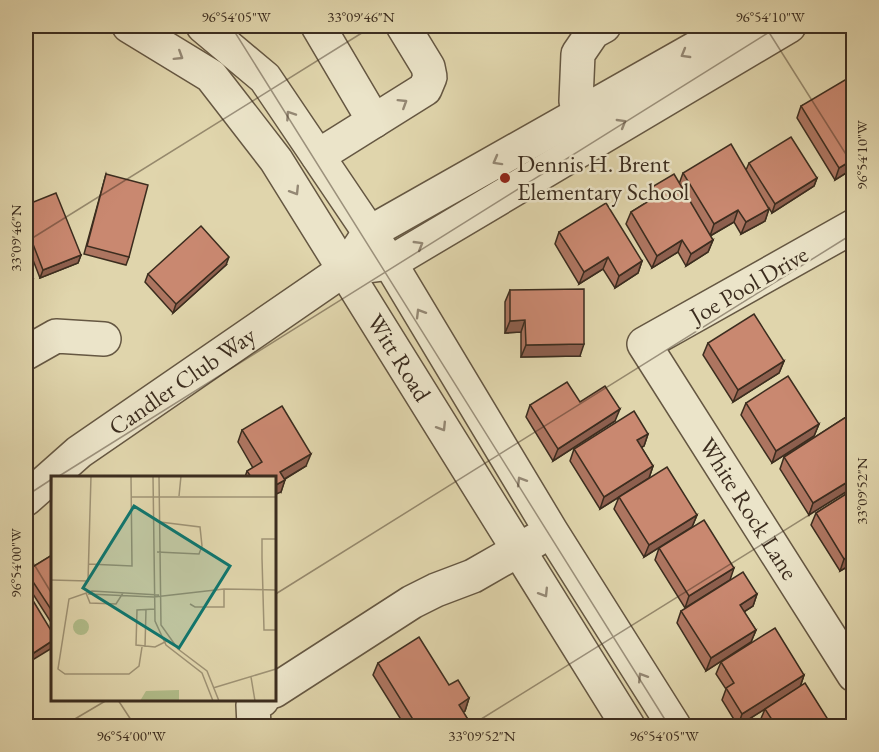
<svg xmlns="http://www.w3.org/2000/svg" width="879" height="752" viewBox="0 0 879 752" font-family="'EB Garamond',serif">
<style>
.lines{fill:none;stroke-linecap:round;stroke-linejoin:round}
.minor-casing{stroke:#655742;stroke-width:36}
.minor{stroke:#ebe4c9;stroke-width:33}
.wall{fill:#ad7560;stroke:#3c2d1f;stroke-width:1.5}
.shaded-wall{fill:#8d5f4e;stroke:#3c2d1f;stroke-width:1.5}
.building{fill:#c98870;stroke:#3c2d1f;stroke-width:1.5}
.oneway{stroke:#948874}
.ticks{fill:none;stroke:#3c2d1f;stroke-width:1.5;stroke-opacity:0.45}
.poi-dot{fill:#8f2418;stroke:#ebe4c9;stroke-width:2}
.labels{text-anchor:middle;stroke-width:5;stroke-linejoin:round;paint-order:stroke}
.poi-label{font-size:24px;fill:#3c2d1f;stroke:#ebe4c9;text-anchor:start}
.street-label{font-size:24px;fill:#3c2d1f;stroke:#ebe4c9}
.inset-road{fill:none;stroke:#9e9274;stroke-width:1.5}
.view{fill:#0f766e;fill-opacity:0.15;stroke:#0f766e;stroke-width:3}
.inset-edge{fill:none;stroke:#3c2d1f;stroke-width:3}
.neatline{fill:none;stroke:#3c2d1f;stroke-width:2}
.ticks-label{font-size:15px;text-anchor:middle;fill:#3c2d1f}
</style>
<rect width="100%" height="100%" fill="#e0d5ac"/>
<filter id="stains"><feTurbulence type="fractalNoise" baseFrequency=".00333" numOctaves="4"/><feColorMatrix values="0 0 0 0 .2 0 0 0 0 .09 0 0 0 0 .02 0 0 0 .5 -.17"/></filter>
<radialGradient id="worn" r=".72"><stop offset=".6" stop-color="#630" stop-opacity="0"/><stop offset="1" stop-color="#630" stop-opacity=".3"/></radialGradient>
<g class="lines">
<g class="minor-casing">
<g id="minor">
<path id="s1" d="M129,26L211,76L276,160L628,726"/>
<polyline points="203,26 265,78 390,263 551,531 674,726"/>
<polyline points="318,26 374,121"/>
<polyline points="589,130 579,114 576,101 578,54 593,32 604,26"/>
<polyline points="318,156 425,89 430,77 428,67 403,26"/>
<path id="s2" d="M854,226L644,344L854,675"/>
<polyline points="368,266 390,263 789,26"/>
<polyline points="26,353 56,336 104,339"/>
<path id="s3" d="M26,499L79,452L345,269L369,233L735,26"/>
<polyline points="274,691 412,602 436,590 473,576 536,540"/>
<polyline points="254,726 253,705 262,700"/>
</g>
</g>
<use href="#minor" class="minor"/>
</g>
<g class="wall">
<polygon points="854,83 854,168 835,180 797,118 801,106"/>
<polygon points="749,163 817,178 814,186 772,213 769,208 765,221 741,234 734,222 710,236 713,240 708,252 686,266 678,252 652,268 626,224 631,212 649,201 647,199 652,187 679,184 683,173 746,170"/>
<polygon points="106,174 129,257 126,265 84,254"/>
<polygon points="26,205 81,255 78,263 40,278 26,242"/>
<polygon points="559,232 642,261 638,273 615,288 603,269 579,284 555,244"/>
<polygon points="853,256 854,256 854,276 848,268"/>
<polygon points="226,265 173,313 145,282 148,274"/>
<polygon points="510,290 580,356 521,357 521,332 505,333 505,302"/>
<polygon points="708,343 784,361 779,373 733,402 703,355"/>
<polygon points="580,402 615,421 553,461 526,417 530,405"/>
<polygon points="746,403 819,424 814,436 772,463 741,415"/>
<polygon points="846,417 809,515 780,469 784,457"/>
<polygon points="242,430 306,466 285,479 281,492 274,477 245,477 247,471 253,468 238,442"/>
<polygon points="648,434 644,446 641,447 653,466 649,478 697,515 692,527 644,557 614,509 619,497 600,509 570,461 574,449"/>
<polygon points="854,489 854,563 840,571 811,525 816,513"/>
<polygon points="659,548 730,580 685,608 655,560"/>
<polygon points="52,555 52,624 26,583 26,571"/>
<polygon points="757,594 753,606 744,612 756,630 751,642 706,671 677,623 681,611"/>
<polygon points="721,662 804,675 800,687 832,726 764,726 760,721 765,709 738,726 722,700 726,689 716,674"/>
<polygon points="378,663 449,685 469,698 465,711 463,712 472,726 405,726 373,675"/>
</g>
<g class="shaded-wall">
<polygon points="854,159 854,168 835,180 839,168"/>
<polygon points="817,178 814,186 772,213 775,204"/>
<polygon points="769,209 765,221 741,234 746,222"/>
<polygon points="738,210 734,222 710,236 714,224"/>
<polygon points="682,240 678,252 652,268 657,256"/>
<polygon points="713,240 708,252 686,266 691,254"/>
<polygon points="81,255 78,263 40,278 43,270"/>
<polygon points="229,257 226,265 173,313 176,304"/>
<polygon points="608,257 603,269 579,284 584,272"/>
<polygon points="642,261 638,273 615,288 619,276"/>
<polygon points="33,280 30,288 26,291 26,284"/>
<polygon points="525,320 521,332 505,333 510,321"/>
<polygon points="584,344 580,356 521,357 526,345"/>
<polygon points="784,361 779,373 733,402 738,390"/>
<polygon points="620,409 615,421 553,461 558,449"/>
<polygon points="819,424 814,436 772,463 776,451"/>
<polygon points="648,434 644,446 633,453 637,440"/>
<polygon points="854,449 854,458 849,452"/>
<polygon points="311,454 306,466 276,484 280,472"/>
<polygon points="653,466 649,478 600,509 604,497"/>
<polygon points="854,478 854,487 809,515 813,503"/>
<polygon points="285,480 281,492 274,495 274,486"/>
<polygon points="697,515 692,527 644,557 649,545"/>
<polygon points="854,554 854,563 840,571 844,559"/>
<polygon points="734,568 730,580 685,608 689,596"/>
<polygon points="757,594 753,606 736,617 740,605"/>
<polygon points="756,630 751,642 706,671 711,658"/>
<polygon points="52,641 52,648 26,664 26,658"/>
<polygon points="804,675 800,687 738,726 742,714"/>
<polygon points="469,698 465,711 454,717 459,705"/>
</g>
<g class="building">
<polygon points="850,77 854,83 854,159 839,168 801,106"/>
<polygon points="791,137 817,178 775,204 749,163"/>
<polygon points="731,144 769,209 746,222 738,210 714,224 683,173"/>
<polygon points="106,174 148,185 129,257 87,246"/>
<polygon points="674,174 713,240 691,254 682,240 657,256 631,212 657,196 652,187"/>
<polygon points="56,193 81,255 43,270 26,226 26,205"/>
<polygon points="606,203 642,261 619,276 608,257 584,272 559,232"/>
<polygon points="201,226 229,257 176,304 148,274"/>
<polygon points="26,267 33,280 26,284"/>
<polygon points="584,289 584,344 526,345 525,320 510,321 510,290"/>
<polygon points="754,314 784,361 738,390 708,343"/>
<polygon points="788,376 819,424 776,451 746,403"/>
<polygon points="567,382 580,402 605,386 620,409 558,449 530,405"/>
<polygon points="282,406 311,454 280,472 285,480 274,486 274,477 251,477 247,471 262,462 242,430"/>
<polygon points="634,411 648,434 637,440 653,466 604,497 574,449"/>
<polygon points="846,417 854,429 854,449 849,452 854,459 854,478 813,503 784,457"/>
<polygon points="667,467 697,515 649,545 619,497"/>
<polygon points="854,489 854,554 844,559 816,513"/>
<polygon points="704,520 734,568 689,596 659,548"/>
<polygon points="52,555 52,611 26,571"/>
<polygon points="743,572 757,594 740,605 756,630 711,658 681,611"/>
<polygon points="26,589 52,632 52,641 26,658"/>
<polygon points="775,628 804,675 742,714 726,688 734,683 721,662"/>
<polygon points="419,637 449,685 458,680 469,698 459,705 472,726 417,726 378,663"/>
<polygon points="805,683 832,726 776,726 765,709"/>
</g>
<defs><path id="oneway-chevron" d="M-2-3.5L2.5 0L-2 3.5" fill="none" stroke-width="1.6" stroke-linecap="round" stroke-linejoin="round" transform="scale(1.5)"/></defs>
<g class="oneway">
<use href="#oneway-chevron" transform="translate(685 54) rotate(150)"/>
<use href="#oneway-chevron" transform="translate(179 56) rotate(32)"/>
<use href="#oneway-chevron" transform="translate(403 103) rotate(-32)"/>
<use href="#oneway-chevron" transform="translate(290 115) rotate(-124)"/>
<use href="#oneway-chevron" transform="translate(622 123) rotate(-30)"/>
<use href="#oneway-chevron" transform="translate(497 161) rotate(151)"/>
<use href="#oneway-chevron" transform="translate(295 191) rotate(58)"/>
<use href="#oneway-chevron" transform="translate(419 245) rotate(-31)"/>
<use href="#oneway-chevron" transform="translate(420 313) rotate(-121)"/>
<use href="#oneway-chevron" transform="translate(442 427) rotate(58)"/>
<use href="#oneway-chevron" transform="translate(521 481) rotate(-121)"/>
<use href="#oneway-chevron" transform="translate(544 593) rotate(58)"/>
<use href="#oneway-chevron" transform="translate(642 677) rotate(-122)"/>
</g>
<path class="ticks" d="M231,26L669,726M765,26L854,167M26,242L373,26M56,478L779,26M26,496L52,479M26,551L52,594M274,595L854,233M118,700L135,726M63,726L107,700M470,726L854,487"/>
<circle class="poi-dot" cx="505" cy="178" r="6"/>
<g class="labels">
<g class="poi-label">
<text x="517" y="172">Dennis H. Brent<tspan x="517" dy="28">Elementary School</tspan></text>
</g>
<g class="street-label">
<text transform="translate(749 285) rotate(-30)" y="8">Joe Pool Drive</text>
<text dy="8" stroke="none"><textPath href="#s1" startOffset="435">Witt Road</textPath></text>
<text dy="8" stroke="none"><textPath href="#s3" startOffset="196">Candler Club Way</textPath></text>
<text dy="8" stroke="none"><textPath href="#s2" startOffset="436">White Rock Lane</textPath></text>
</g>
</g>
<g transform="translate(51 476)">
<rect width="225" height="225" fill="#e0d5ac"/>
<path d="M22 151a8 8 0 1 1 16 0a8 8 0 1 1-16 0ZM128,214V225H89L95,215Z" fill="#b1bd8a"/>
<path class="inset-road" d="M102,0L104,145L115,169L151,197L162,225M108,0L110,149L127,173L156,195L168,225M128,20L130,0M80,21H225M0,42L1,0M225,63H211V82L213,154H225M106,76L148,78L151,70L149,51L109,46M37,88L81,90L80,0M0,104L37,105L40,0M35,117L39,127L65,128L72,117M37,118L103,121L173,113L225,114M139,128L144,131H173V113M104,133L86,134L85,169L104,171L116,165M91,171L88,190L78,198H14L7,193L18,123L41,115L108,119M94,171L95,133M200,201L204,225M162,212L225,193"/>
<path class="view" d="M83,30L179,90L128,172L32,112Z"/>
<rect width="225" height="225" class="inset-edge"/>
</g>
<rect width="879" height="752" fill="none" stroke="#e0d5ac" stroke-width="66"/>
<rect x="33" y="33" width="813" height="686" class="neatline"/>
<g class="ticks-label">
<text x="236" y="22">96°54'05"W</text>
<text x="361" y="22">33°09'46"N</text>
<text x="770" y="22">96°54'10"W</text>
<text transform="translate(862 155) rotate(-90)" y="5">96°54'10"W</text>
<text transform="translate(16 238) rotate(-90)" y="5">33°09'46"N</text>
<text transform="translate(862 491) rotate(-90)" y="5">33°09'52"N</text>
<text transform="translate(16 563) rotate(-90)" y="5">96°54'00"W</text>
<text x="131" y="741">96°54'00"W</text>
<text x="482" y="741">33°09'52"N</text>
<text x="664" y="741">96°54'05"W</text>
</g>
<rect width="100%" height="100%" filter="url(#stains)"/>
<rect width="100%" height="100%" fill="url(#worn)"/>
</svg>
